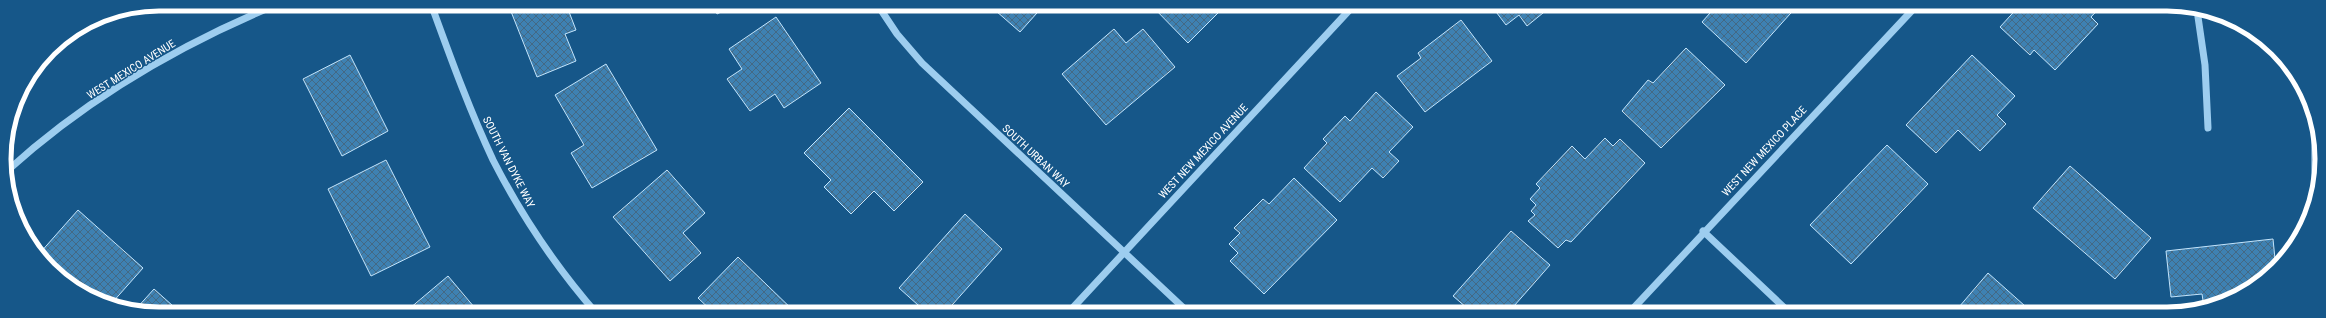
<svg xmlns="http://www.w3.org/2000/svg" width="2326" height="318" viewBox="0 0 2326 318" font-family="'Roboto Condensed',sans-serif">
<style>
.building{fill:url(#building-cross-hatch);stroke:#c3e4fb}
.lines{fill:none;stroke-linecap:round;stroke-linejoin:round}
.minor{stroke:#9dcdef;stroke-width:7}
.labels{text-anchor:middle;stroke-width:3;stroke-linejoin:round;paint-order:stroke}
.street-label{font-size:11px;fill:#fff;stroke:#165789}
.rim{fill:none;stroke:#fff;stroke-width:5}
</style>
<defs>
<pattern id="building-cross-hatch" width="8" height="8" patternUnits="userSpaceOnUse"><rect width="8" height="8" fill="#3e81b2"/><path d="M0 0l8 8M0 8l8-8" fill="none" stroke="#446984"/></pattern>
</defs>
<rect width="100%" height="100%" fill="#165789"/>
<g class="building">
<polygon points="508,4 566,4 576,30 565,34 576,61 537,77"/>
<polygon points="712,4 737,4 717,14"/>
<polygon points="988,4 1045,4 1020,32"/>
<polygon points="1150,4 1227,4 1188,43"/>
<polygon points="1490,4 1554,4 1527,26 1519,15 1506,25"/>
<polygon points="1718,4 1799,4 1746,63 1702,22"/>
<polygon points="2021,4 2103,4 2091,17 2098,24 2055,70 2034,50 2030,55 2000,27"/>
<polygon points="776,17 821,83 784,108 775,94 750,111 727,79 742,69 729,49"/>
<polygon points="1461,20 1492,61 1425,112 1397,76 1421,58 1418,53"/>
<polygon points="1114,29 1126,43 1143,29 1175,67 1106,125 1062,74"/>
<polygon points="1686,48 1725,85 1661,148 1622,111 1648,80 1653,83"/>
<polygon points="350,55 388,131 342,156 303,79"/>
<polygon points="1972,55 2015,96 1997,115 2006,124 1980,151 1958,130 1936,153 1906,125"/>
<polygon points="606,64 657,150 592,188 571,153 584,145 555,95"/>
<polygon points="1376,92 1413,127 1389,152 1399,161 1383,178 1372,168 1340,202 1304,168 1327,143 1323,139 1345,116 1350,121"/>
<polygon points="2312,106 2322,169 2316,190 2312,190"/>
<polygon points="849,108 923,182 894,211 874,191 851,214 824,187 831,180 804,153"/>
<polygon points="1605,138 1613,146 1620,139 1645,163 1571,242 1566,240 1558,248 1528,221 1535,215 1531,211 1536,205 1530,199 1540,188 1536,184 1572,146 1585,159"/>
<polygon points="1887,145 1928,184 1851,264 1810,225"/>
<polygon points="386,160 430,247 371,276 328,189"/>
<polygon points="2070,166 2151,238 2115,279 2033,208"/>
<polygon points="667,170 705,213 683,233 701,253 670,281 613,217"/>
<polygon points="1294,178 1337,220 1264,294 1230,261 1238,253 1229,244 1240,233 1234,228 1263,199 1269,204"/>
<polygon points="78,210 143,268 111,304 91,298 39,254"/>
<polygon points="965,214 1002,249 944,314 928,314 899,288"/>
<polygon points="1511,231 1550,265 1507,314 1474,314 1453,296"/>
<polygon points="2273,239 2276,269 2235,298 2204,307 2202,294 2171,297 2166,251"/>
<polygon points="738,257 797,314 715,314 698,298"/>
<polygon points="1988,273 2034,314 1953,314"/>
<polygon points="448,276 480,314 403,314"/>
<polygon points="154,289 182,314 149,314 135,310"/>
</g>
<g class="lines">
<g class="minor">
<path d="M431,4C450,56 469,109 493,160C521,215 556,267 597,314"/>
<polyline points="877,4 897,34 922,63 1190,314"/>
<polyline points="2197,10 2205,65 2208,128"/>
<path d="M7,171C85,100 181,44 278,4"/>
<polyline points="1703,231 1791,314"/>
<polyline points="1067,314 1355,4"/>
<polyline points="1628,314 1918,4"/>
</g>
</g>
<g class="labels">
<g class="street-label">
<text transform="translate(131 69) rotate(-32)" y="4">WEST MEXICO AVENUE</text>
<text transform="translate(1203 151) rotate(-47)" y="4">WEST NEW MEXICO AVENUE</text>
<text transform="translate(1764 151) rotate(-47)" y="4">WEST NEW MEXICO PLACE</text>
<text transform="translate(1036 156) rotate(43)" y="4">SOUTH URBAN WAY</text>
<text transform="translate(509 162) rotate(63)" y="4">SOUTH VAN DYKE WAY</text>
</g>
</g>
<path d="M0 0H2326V318H0ZM159 11H2167A148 148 0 0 1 2315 159V159A148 148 0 0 1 2167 307H159A148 148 0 0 1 11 159V159A148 148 0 0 1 159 11Z" fill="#165789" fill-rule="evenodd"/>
<path class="rim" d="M159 11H2167A148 148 0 0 1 2315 159V159A148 148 0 0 1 2167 307H159A148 148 0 0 1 11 159V159A148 148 0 0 1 159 11Z"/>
</svg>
